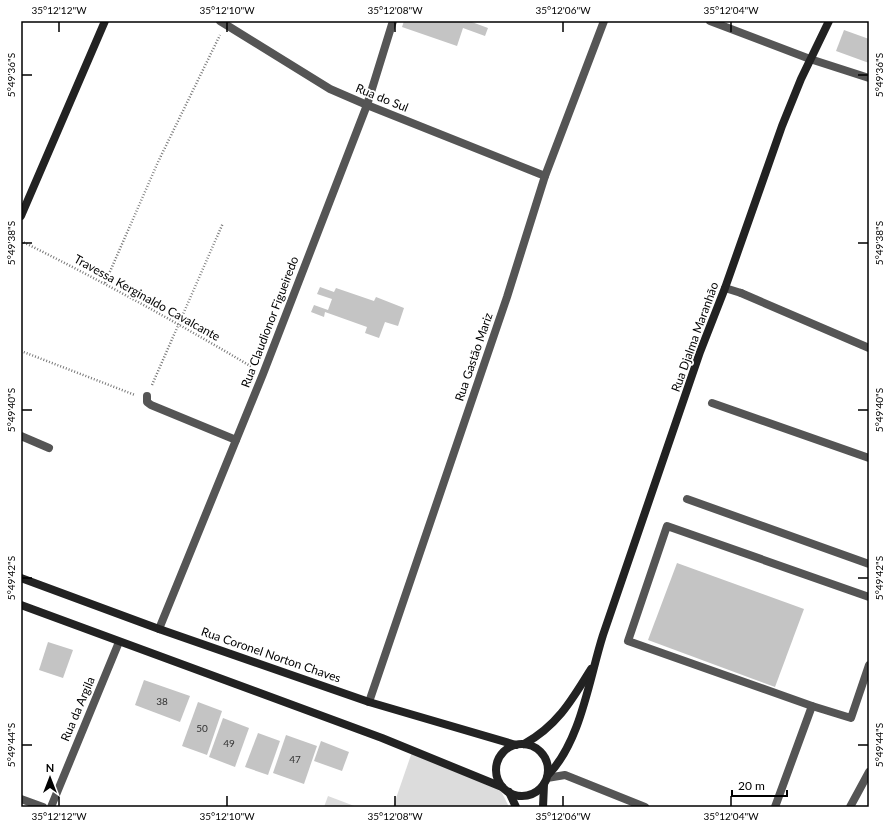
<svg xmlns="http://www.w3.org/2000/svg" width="890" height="828" viewBox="0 0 890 828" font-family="Lato,sans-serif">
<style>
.green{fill:#dcdcdc}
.building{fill:#c4c4c4}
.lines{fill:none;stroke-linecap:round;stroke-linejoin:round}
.path{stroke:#777;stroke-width:2.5;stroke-dasharray:1 2;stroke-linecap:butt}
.lane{stroke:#555;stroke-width:8}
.street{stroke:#555;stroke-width:8}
.secondary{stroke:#222;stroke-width:8}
.ticks{fill:none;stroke:#000;stroke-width:1.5}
.labels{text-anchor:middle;stroke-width:3.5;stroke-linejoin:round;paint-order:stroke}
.number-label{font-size:10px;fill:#313131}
.street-label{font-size:12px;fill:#000;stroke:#fff}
.neatline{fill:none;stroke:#000;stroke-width:1.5}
.ticks-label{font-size:10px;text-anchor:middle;fill:#000}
</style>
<rect width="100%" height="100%" fill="#fff"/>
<g class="green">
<polygon points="412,752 498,785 509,807 393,807"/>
<polygon points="328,796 357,807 324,807"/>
</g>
<g class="building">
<polygon points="404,21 469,21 488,28 485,36 463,28 457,46 402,27"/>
<polygon points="844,30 869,39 869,63 836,51"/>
<polygon points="320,287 334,292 336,288 374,301 376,297 404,308 398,326 385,322 379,338 365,333 367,327 325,312 324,317 311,312 314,305 328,310 332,299 317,294"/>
<polygon points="677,563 804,609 775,687 648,640"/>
<polygon points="48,642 73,650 63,678 39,670"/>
<polygon points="144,680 190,696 180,722 135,705"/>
<polygon points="198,702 222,711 207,755 182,746"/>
<polygon points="223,718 249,728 235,767 209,757"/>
<polygon points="258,733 280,741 268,775 245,767"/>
<polygon points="286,735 317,746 304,784 273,773"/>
<polygon points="321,741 349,752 342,771 314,761"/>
</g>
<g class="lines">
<g class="path">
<path d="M21,241C100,280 176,322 252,367"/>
<polyline points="105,283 158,162 220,35"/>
<polyline points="21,351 135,395"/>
<polyline points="152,385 223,223"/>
</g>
<g class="lane">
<polyline points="741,293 869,348"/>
<polyline points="147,396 147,402 151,405 236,440"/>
<polyline points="712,403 869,458"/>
<polyline points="687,499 869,564"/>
<polyline points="869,597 667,526 628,641 812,706 851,718 869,665"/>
<polyline points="547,778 565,775 645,807"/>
<polyline points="775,807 812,706"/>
<polyline points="850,807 869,772"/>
</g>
<g class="street">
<polyline points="220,21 330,89 367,105 545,176"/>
<polyline points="710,21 810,59 869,78"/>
<polyline points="725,288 741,293"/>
<polyline points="21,436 49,448"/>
<polyline points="159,629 263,374 367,105 393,21"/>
<polyline points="369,702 507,297 545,176 604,21"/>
<polyline points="21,799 43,807"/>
<polyline points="51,807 119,642"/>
</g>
<g class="secondary">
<polyline points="21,216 105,21"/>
<polyline points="21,578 159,629 369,702 516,745"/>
<polyline points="21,605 382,738 502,787"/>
<path d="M524,744C557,726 572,700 591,669"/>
<circle cx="522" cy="770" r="26"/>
<path d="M548,775C581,741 589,679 603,635L700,352L725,288L782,126L801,79L829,21"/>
<polyline points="509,792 516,807"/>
<polyline points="543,807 544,784"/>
</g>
</g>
<path class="ticks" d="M59,22V32M227,22V32M395,22V32M563,22V32M731,22V32M22,75H32M858,75H868M22,243H32M858,243H868M22,410H32M858,410H868M22,578H32M858,578H868M22,745H32M858,745H868M59,796V806M227,796V806M395,796V806M563,796V806M731,796V806"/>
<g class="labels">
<g class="number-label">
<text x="162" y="705">38</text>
<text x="202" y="732">50</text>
<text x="229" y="747">49</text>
<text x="295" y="763">47</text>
</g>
<g class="street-label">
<text transform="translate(382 98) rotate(22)" y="4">Rua do Sul</text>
<text transform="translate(147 298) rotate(29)" y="4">Travessa Kerginaldo Cavalcante</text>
<text transform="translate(270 322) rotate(-69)" y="4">Rua Claudionor Figueiredo</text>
<text transform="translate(695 337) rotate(-70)" y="4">Rua Djalma Maranhão</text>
<text transform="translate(474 357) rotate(-71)" y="4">Rua Gastão Mariz</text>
<text transform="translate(271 655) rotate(19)" y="4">Rua Coronel Norton Chaves</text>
<text transform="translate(78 709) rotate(-67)" y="4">Rua da Argila</text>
</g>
</g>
<rect width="890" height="828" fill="none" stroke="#ffffff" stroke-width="44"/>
<g transform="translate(50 778)" stroke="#ffffff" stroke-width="3" paint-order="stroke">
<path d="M0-3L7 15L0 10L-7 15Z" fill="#000000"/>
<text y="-6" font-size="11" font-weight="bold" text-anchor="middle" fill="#000000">N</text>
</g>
<path d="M732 790v6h55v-6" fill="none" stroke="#000000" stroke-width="2"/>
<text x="738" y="790" font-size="12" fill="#000000" stroke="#ffffff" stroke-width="3" paint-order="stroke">20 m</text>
<rect x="22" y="22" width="846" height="784" class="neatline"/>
<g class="ticks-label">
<text x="59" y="14">35°12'12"W</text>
<text x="227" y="14">35°12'10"W</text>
<text x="395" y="14">35°12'08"W</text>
<text x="563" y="14">35°12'06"W</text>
<text x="731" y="14">35°12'04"W</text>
<text transform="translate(11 75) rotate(-90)" y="4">5°49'36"S</text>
<text transform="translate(879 75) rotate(-90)" y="4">5°49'36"S</text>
<text transform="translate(11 243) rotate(-90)" y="4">5°49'38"S</text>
<text transform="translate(879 243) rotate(-90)" y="4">5°49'38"S</text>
<text transform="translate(11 410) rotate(-90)" y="4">5°49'40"S</text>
<text transform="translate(879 410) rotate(-90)" y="4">5°49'40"S</text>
<text transform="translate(11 578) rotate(-90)" y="4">5°49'42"S</text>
<text transform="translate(879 578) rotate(-90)" y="4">5°49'42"S</text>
<text transform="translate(11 745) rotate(-90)" y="4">5°49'44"S</text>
<text transform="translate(879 745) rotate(-90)" y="4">5°49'44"S</text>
<text x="59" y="820">35°12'12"W</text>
<text x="227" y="820">35°12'10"W</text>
<text x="395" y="820">35°12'08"W</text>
<text x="563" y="820">35°12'06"W</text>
<text x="731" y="820">35°12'04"W</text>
</g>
</svg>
